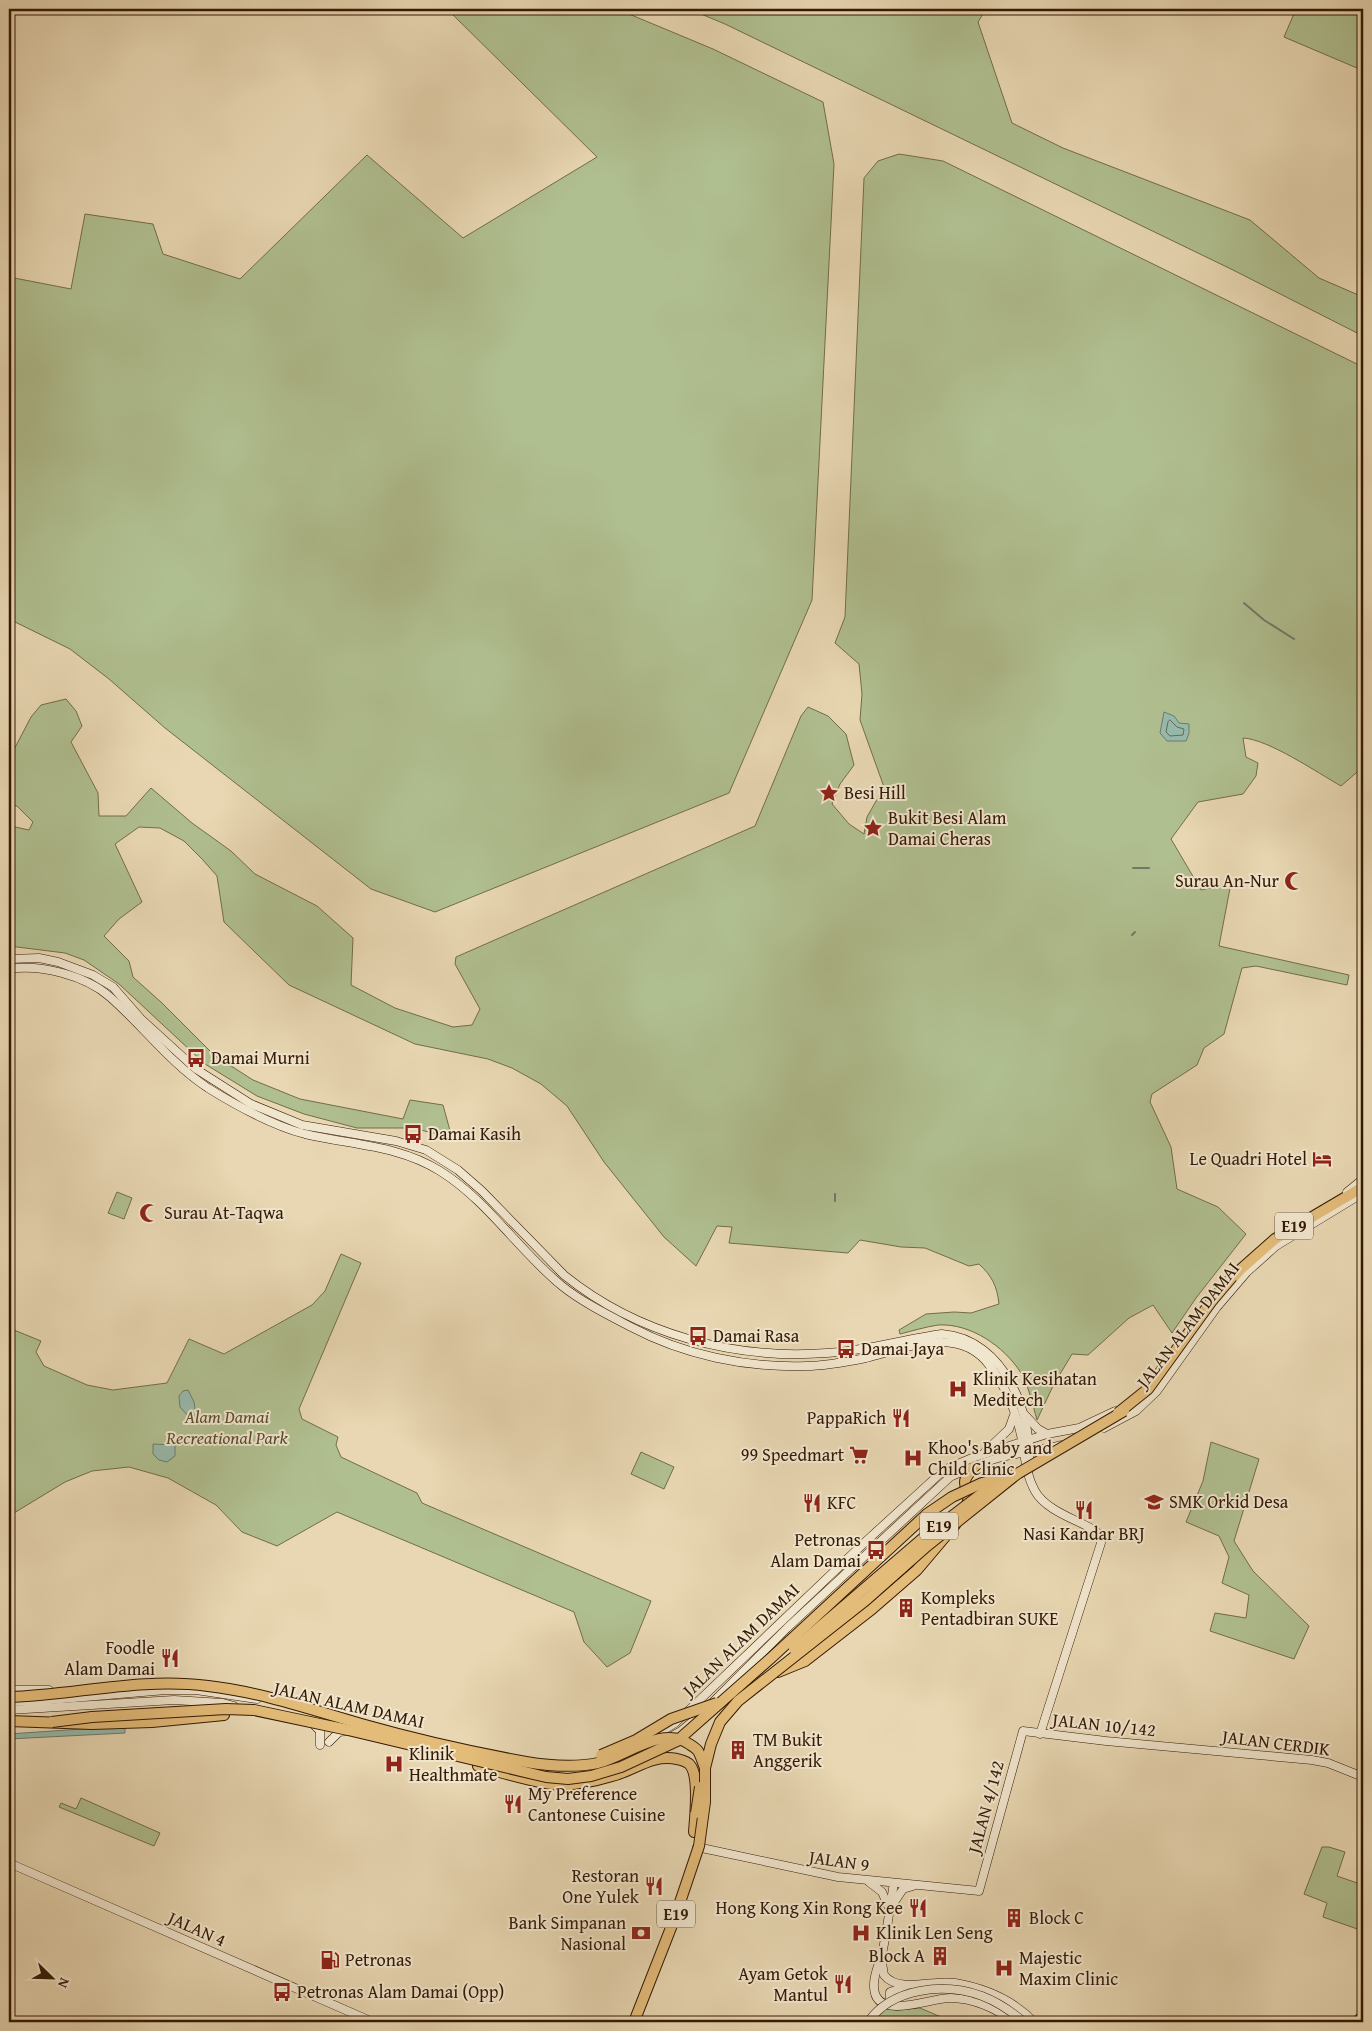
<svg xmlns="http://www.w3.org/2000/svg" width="1372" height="2031" viewBox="0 0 1372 2031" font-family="'Gentium Book Plus',serif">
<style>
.green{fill:#b0bf90;stroke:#726c4a}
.water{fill:#97baad;stroke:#6f7a69}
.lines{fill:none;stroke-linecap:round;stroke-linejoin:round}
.shore{stroke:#666a58;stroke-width:1}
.stream{stroke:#6f7a69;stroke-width:2}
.secondary-casing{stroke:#341904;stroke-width:9}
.highway-casing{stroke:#341904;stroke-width:12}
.secondary{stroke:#f0e5cd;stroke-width:8}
.highway{stroke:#e4bc79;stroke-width:10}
.secondary-bridge-casing{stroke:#341904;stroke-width:9;stroke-linecap:butt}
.highway-bridge-casing{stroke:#341904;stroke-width:12;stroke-linecap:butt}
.secondary-bridge{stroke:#f0e5cd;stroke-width:8}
.highway-bridge{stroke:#e4bc79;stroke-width:10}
.labels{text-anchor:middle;stroke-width:4;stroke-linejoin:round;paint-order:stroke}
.shield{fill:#f0e5cd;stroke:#6c5640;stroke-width:1}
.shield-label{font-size:16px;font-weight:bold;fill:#341904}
.poi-label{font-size:18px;fill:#341904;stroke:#f0e5cd;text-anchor:start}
.street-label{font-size:18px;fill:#341904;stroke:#f0e5cd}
.park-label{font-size:18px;font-style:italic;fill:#594b2e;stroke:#f0e5cd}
</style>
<rect width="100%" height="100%" fill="#e8d7b2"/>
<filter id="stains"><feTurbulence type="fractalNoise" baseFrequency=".004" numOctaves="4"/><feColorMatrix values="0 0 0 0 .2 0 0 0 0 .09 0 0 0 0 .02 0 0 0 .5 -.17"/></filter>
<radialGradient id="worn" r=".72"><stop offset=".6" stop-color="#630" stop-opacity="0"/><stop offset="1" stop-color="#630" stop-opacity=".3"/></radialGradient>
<g class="green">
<polygon points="447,9 617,9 713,49 823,102 834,164 812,600 729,793 435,912 371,889 165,728 109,679 70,649 9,619 9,277 71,289 85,214 153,224 163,254 240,279 367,155 463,238 597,157"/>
<polygon points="689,9 986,9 978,22 1012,123 1063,148 1250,220 1319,278 1363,297 1363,336 1233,270 725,24"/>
<polygon points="1296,9 1363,9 1363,56 1357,68 1284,37"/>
<path d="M899,154L943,161L1363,367V767L1341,786C1318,773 1268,739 1243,738L1246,757L1258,763L1256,776L1243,794L1198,802L1171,839L1201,890L1231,883L1219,946L1349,975L1347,985L1256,966L1242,968L1224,1034L1204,1048L1197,1065L1152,1094L1150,1102L1171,1147L1177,1189L1218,1207L1246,1234L1196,1298L1172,1333L1153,1305L1129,1318L1088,1355L1072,1354L1053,1386L1037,1420C1033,1406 1028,1384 1021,1373C1004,1346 970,1323 938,1325C925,1327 912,1331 900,1334L899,1330L926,1314L954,1312L971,1313L999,1304C997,1286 992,1276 979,1264L969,1266L925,1248L901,1247L860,1240L848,1253L729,1243L732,1227L717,1226L696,1266L664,1237L604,1162L567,1106L541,1084L512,1068L488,1059L415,1044L289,985L224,922L217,876L202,859L184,841L160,828L139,827L115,844L142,902L119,919L104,936L129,961L133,977L162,1003L214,1055L253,1080L300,1099L403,1119L410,1100L443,1105L452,1138L413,1128H357L304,1114L257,1096L205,1064L119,984L84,960L65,953L9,946V821L15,827L29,830L33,822L17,806L9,805V759L31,717L41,705L66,699L76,711L82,726L71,742L98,793L99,816H126L151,788L192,823L231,851L255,874L317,906L353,938L351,985L395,1008L453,1027L472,1025L480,1009L455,964L456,957L755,826L801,716L808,707L828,716L846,734L854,765L840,784L832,804L849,824L864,834L867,817L884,787L860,720L862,694L859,664L835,643L845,617L864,178L878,161Z"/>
<polygon points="117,1192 132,1198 124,1219 108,1213"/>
<polygon points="341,1254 361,1263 299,1409 302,1419 338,1437 336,1445 341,1457 417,1493 422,1503 651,1601 630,1653 607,1667 584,1642 574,1612 337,1512 277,1546 242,1532 216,1505 168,1478 129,1467 92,1471 65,1482 9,1516 9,1328 41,1341 36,1352 44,1366 87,1385 113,1390 167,1383 189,1339 224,1354 312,1305 325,1291"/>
<polygon points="1211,1442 1259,1459 1234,1541 1253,1571 1309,1626 1294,1659 1210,1631 1215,1613 1246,1618 1249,1595 1222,1583 1229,1557 1219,1536 1186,1522 1203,1481"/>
<polygon points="641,1452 674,1467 664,1489 631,1474"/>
<polygon points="81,1798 160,1833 154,1846 59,1807 61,1803 76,1809"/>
<polygon points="1322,1847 1329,1847 1345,1852 1337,1876 1363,1885 1363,1931 1323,1917 1327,1903 1304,1894"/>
<path d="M884,2008L897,2010L920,2008L941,2017L965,2022C934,2022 903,2021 872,2022Z"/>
</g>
<g class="water">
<polygon points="1164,712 1174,716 1179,723 1189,724 1189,733 1186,741 1167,741 1160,733"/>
<polygon points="188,1390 194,1402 196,1415 189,1417 180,1407 179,1396 183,1391"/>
<polygon points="153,1444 175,1445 175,1456 167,1462 159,1460 153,1454"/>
<polygon points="125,1726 125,1733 9,1739 9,1734"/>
</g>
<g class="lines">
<polygon class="shore" points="1170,720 1177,727 1184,729 1183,735 1170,736 1166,732 1168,722"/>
<g class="stream">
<polyline points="1244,603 1264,620 1294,639"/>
<polyline points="1133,868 1149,868"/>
<polyline points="1132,935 1135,932"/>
<polyline points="835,1194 835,1201"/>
</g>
<g class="secondary-casing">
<g id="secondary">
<path d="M9,959L39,958L58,962L93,975L113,987L141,1019L196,1069L251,1104L302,1125L396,1141L426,1150L458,1170L482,1191L564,1275C637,1334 734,1360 827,1353C866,1351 904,1339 942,1334C1005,1339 1034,1415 1029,1470"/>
<path d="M9,969C40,964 85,975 110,997C143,1026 170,1063 208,1088C237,1106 271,1125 305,1134C351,1145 399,1145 440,1171C488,1201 518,1250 562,1286C582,1302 608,1315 631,1327C684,1355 746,1368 806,1366C826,1366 846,1362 866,1358C906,1348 959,1324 990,1366C1006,1387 1017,1414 1022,1440C1025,1457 1026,1475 1035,1491C1048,1515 1094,1524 1100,1536C1101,1538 1101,1541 1101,1543L1040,1734"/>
<polyline points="1347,1192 1363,1179"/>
<polyline points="1025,1415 1038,1429 1047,1434"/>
<polyline points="1104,1428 1136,1411 1157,1391 1217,1307 1247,1272 1276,1246 1363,1193"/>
<polyline points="985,1452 1009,1429 1014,1415"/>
<polyline points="9,1690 49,1690"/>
<polyline points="9,1702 38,1701 166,1690 196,1690 257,1699"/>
<path d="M711,1704L787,1628L950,1477C968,1469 986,1460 1006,1456C1024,1452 1042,1450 1061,1445"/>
<polyline points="9,1710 174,1700 223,1703 234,1706"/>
<polyline points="312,1723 320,1731 320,1745"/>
<polyline points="649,1739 675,1723 689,1710 864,1543 944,1470 972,1458 1047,1434 1079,1428 1115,1411"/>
<polyline points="329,1742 339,1732 348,1731"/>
<polyline points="646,1751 681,1731 693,1721"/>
<polyline points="697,1847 838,1877 979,1891 1023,1731 1106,1741 1312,1760 1328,1763 1363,1777"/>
<polyline points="9,1863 373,2022"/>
<polyline points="869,1882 882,1892 889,1908"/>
<path d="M894,1883C890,1906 887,1931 882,1954C879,1965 873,1975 874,1987C875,2022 930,1998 950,1998C972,1998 997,2008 1013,2022"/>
<polyline points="893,1904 903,1889 913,1886"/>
<path d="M881,1957L884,1975C899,1994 934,1979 955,1983C984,1988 1013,2000 1034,2022"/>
<polyline points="896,2003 890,1999 890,1992 905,1987"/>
</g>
</g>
<g class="highway-casing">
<g id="highway">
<polyline points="1227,1285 1240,1270 1275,1239 1363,1187"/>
<path d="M966,1509L969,1497C962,1480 964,1479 975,1466"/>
<polyline points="778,1672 805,1661 872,1609 917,1570 955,1525"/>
<polyline points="9,1721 92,1724 152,1722 224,1715"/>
<path d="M478,1766C500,1772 522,1779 545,1783C566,1787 592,1782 612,1776C636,1770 651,1754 677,1759C681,1760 687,1761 690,1765C700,1777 695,1817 694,1832"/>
<polyline points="1357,2022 1363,2016"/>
</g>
</g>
<use href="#secondary" class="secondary"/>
<use href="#highway" class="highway"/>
<g class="secondary-bridge-casing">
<path id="secondary-bridge" d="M868,2022C892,1988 944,1982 982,1996C998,2002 1011,2011 1024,2022"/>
</g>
<g class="highway-bridge-casing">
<g id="highway-bridge">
<polyline points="1118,1413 1148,1389 1211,1302 1232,1277"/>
<polyline points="794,1649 922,1539 997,1482"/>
<path d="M9,1697C75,1695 141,1677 208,1686C261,1692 313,1710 365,1725C418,1740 472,1752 526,1762C550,1766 574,1768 598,1763C626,1756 663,1725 689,1744C692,1746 696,1748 698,1751C701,1756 703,1763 705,1768"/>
<polyline points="52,1722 92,1717 226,1709 254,1710 348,1730 546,1777 568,1779 591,1776 621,1767 677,1741 771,1658 927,1514 952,1497 982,1483 1017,1474"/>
<polyline points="601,1755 636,1740 671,1719 717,1703"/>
<polyline points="696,1813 700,1787"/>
<polyline points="634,2022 674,1920 699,1846 705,1802 705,1768 711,1744 720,1722 738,1701 866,1600 927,1546 1017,1474 1124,1411"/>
</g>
</g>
<use href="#secondary-bridge" class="secondary-bridge"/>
<use href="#highway-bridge" class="highway-bridge"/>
</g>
<defs>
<g id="sight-bare" transform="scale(1.5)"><path d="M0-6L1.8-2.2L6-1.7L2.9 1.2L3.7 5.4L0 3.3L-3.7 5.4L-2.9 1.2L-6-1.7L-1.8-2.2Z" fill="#8f2418" stroke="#f0e5cd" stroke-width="2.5" paint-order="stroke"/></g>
<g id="mosque-bare" transform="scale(1.5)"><path d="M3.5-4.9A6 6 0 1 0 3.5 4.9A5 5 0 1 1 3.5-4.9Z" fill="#8f2418" stroke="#f0e5cd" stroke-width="2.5" paint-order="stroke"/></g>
<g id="bus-bare" transform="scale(1.5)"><path d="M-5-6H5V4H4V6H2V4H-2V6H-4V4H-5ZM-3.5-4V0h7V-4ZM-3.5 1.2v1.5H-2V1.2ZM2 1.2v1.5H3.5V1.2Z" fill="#8f2418" stroke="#f0e5cd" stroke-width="2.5" paint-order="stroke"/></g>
<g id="hotel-bare" transform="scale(1.5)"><path d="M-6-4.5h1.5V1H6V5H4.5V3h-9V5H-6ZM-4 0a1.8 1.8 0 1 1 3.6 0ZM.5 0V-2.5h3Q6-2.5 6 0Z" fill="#8f2418" stroke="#f0e5cd" stroke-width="2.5" paint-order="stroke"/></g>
<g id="hospital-bare" transform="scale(1.5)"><path d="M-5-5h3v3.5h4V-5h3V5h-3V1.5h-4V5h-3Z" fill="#8f2418" stroke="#f0e5cd" stroke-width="2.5" paint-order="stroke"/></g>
<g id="restaurant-bare" transform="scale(1.5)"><path d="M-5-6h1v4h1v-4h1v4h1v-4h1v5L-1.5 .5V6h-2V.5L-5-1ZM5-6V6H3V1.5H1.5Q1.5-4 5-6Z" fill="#8f2418" stroke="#f0e5cd" stroke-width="2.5" paint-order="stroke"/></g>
<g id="supermarket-bare" transform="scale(1.5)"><path d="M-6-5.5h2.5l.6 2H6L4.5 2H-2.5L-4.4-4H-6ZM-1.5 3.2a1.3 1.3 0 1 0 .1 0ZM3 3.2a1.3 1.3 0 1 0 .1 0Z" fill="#8f2418" stroke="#f0e5cd" stroke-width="2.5" paint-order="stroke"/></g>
<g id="school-bare" transform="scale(1.5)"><path d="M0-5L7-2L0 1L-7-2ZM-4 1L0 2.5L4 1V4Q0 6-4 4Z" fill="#8f2418" stroke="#f0e5cd" stroke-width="2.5" paint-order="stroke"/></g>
<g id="building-bare" transform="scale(1.5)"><path d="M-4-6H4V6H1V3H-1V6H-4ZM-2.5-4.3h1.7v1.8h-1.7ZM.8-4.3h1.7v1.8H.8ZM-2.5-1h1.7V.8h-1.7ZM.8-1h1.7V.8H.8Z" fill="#8f2418" stroke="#f0e5cd" stroke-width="2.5" paint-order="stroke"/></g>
<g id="bank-bare" transform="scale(1.5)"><path d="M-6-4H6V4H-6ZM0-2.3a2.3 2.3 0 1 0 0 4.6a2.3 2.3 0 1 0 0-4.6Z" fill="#8f2418" stroke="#f0e5cd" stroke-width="2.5" paint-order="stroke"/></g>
<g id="fuel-bare" transform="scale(1.5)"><path d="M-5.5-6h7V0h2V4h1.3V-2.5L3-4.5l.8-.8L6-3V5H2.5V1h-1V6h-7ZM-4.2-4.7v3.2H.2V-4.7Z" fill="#8f2418" stroke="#f0e5cd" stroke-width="2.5" paint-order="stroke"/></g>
</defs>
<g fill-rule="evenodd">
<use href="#sight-bare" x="829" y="793"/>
<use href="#sight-bare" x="873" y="828"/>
<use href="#mosque-bare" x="1294" y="881"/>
<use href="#bus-bare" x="196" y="1058"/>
<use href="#bus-bare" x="413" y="1134"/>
<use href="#hotel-bare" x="1322" y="1159"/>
<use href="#mosque-bare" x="149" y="1213"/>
<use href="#bus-bare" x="698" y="1336"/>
<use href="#bus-bare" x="846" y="1349"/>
<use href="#hospital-bare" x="958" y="1389"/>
<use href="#restaurant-bare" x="901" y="1418"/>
<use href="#supermarket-bare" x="859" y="1455"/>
<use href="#hospital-bare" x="913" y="1458"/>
<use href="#school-bare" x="1154" y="1502"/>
<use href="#restaurant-bare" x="812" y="1503"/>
<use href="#restaurant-bare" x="1084" y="1510"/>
<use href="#bus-bare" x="876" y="1550"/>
<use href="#building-bare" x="906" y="1608"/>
<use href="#restaurant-bare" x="170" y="1658"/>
<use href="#building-bare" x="738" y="1750"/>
<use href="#hospital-bare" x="394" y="1764"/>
<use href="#restaurant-bare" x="513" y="1804"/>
<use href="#restaurant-bare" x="654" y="1886"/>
<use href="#restaurant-bare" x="918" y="1908"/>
<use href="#building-bare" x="1014" y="1918"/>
<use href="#bank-bare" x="641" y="1933"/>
<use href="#hospital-bare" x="861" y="1933"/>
<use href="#building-bare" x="940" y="1956"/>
<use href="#fuel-bare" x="330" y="1960"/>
<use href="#hospital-bare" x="1004" y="1968"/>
<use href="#restaurant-bare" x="843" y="1984"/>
<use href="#bus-bare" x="282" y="1992"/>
</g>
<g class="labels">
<g class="shield">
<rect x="1275" y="1212.5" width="38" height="27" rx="4"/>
<rect x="920" y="1512.5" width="38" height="27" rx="4"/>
<rect x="657" y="1900.5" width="38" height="27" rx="4"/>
</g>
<g class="shield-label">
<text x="1294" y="1232">E19</text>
<text x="939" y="1532">E19</text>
<text x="676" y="1920">E19</text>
</g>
<g class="poi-label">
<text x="844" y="799">Besi Hill</text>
<text x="888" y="824">Bukit Besi Alam<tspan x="888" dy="21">Damai Cheras</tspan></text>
<text x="1279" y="887" text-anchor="end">Surau An-Nur</text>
<text x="211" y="1064">Damai Murni</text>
<text x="428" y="1140">Damai Kasih</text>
<text x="1307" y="1165" text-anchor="end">Le Quadri Hotel</text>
<text x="164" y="1219">Surau At-Taqwa</text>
<text x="713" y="1342">Damai Rasa</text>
<text x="861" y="1355">Damai Jaya</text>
<text x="973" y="1385">Klinik Kesihatan<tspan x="973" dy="21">Meditech</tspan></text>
<text x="886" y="1424" text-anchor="end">PappaRich</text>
<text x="928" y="1454">Khoo's Baby and<tspan x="928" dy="21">Child Clinic</tspan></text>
<text x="844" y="1461" text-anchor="end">99 Speedmart</text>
<text x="1169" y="1508">SMK Orkid Desa</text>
<text x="827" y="1509">KFC</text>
<text x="1084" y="1540" text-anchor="middle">Nasi Kandar BRJ</text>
<text x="861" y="1546" text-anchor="end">Petronas<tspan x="861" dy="21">Alam Damai</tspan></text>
<text x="921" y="1604">Kompleks<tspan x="921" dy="21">Pentadbiran SUKE</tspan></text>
<text x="155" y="1654" text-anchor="end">Foodle<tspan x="155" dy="21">Alam Damai</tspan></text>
<text x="753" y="1746">TM Bukit<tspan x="753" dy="21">Anggerik</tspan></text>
<text x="409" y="1760">Klinik<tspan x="409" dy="21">Healthmate</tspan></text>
<text x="528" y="1800">My Preference<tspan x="528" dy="21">Cantonese Cuisine</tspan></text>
<text x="639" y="1882" text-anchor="end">Restoran<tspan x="639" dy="21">One Yulek</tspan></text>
<text x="903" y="1914" text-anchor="end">Hong Kong Xin Rong Kee</text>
<text x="1029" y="1924">Block C</text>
<text x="626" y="1929" text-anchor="end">Bank Simpanan<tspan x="626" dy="21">Nasional</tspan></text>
<text x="876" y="1939">Klinik Len Seng</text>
<text x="925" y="1962" text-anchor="end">Block A</text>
<text x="1019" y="1964">Majestic<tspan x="1019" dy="21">Maxim Clinic</tspan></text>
<text x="345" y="1966">Petronas</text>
<text x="828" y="1980" text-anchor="end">Ayam Getok<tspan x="828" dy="21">Mantul</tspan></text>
<text x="297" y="1998">Petronas Alam Damai (Opp)</text>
</g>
<g class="street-label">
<text transform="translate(1188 1325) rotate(-52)" y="6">JALAN ALAM DAMAI</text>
<text transform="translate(741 1640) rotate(-44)" y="6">JALAN ALAM DAMAI</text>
<text transform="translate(349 1705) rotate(13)" y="6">JALAN ALAM DAMAI</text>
<text transform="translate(1104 1725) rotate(6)" y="6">JALAN 10/142</text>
<text transform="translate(1276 1743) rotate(7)" y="6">JALAN CERDIK</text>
<text transform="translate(986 1807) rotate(-75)" y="6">JALAN 4/142</text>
<text transform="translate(839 1861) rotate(8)" y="6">JALAN 9</text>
<text transform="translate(197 1929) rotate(24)" y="6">JALAN 4</text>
</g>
<g class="park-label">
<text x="227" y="1423">Alam Damai<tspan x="227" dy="21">Recreational Park</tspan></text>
</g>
</g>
<rect width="1372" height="2031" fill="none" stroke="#e8d7b2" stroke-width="30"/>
<rect x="10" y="10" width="1352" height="2011" fill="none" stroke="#341904" stroke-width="2.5"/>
<rect x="15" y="15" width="1342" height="2001" fill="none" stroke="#341904"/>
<g transform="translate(52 1978) rotate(113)" stroke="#f0e5cd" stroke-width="4" paint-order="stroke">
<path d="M0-4L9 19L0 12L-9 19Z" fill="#341904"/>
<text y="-8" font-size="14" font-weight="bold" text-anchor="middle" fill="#341904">N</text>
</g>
<rect width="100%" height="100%" filter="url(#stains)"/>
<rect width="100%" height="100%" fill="url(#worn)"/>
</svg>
